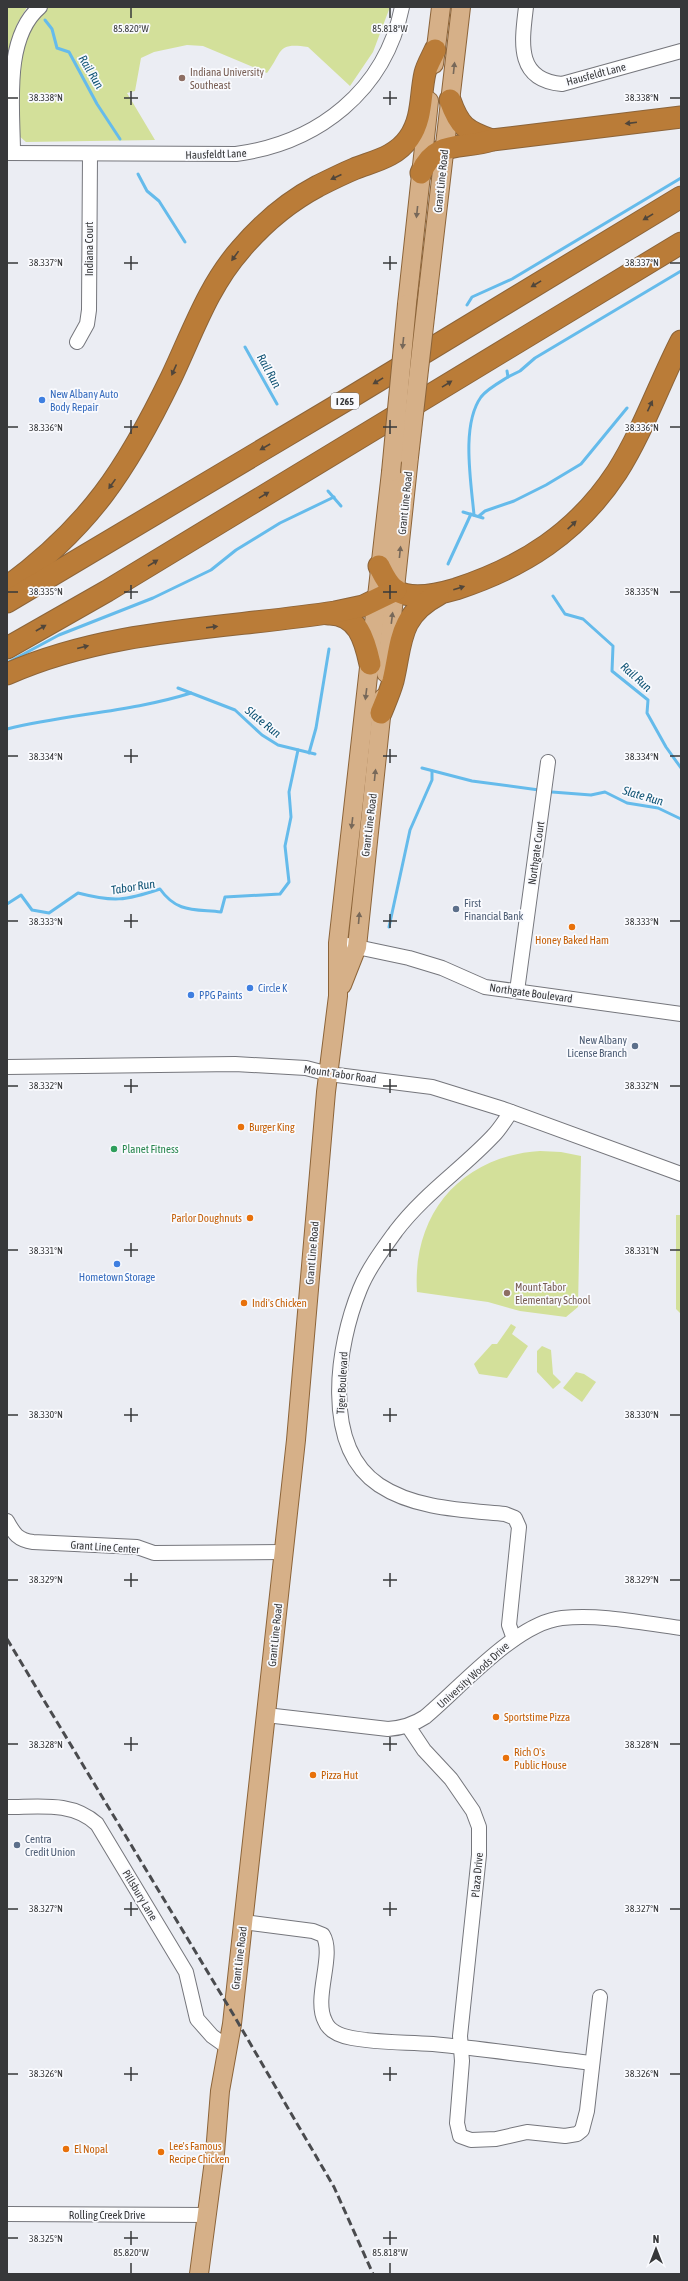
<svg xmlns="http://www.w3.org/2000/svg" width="688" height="2281" viewBox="0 0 688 2281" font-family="'Asap Condensed',sans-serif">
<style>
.green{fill:#d3e09a}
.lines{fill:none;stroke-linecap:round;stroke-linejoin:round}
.stream{stroke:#65bbeb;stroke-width:3}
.minor-casing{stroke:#75767c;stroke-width:16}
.major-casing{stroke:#8c6439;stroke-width:20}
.highway-casing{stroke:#8c6439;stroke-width:23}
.minor{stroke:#fff;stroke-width:14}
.major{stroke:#d6b088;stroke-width:18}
.highway{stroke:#ba7c38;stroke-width:21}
.rail{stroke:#4a4b4e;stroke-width:3;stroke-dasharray:8 4;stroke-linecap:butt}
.major-bridge-casing{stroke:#8c6439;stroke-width:20;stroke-linecap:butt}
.major-bridge{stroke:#d6b088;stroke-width:18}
.oneway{fill:#776859}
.oneway2{fill:#51463a}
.ticks{fill:none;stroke:#37383a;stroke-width:1.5}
.education-dot{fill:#8d6e63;stroke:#f9fafe;stroke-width:1.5}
.shop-dot{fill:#3f7fe0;stroke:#f9fafe;stroke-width:1.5}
.service-dot{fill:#5c6f8a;stroke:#f9fafe;stroke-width:1.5}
.food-dot{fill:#e8710a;stroke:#f9fafe;stroke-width:1.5}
.leisure-dot{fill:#2e9e5b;stroke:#f9fafe;stroke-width:1.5}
.labels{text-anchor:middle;stroke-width:3.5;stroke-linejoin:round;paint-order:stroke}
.shield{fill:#f9fafe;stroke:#717275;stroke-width:1}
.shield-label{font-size:10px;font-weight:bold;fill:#37383a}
.education-label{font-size:11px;fill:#785e54;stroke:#f9fafe;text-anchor:start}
.street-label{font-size:11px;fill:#37383a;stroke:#f9fafe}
.shop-label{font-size:11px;fill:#366cbe;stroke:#f9fafe;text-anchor:start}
.service-label{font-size:11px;fill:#4e5e75;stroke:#f9fafe;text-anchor:start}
.food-label{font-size:11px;fill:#c56008;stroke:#f9fafe;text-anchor:start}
.leisure-label{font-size:11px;fill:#27864d;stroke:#f9fafe;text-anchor:start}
.water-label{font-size:12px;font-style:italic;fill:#0f5374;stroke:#f9fafe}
.ticks-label{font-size:10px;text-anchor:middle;fill:#37383a;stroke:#f9fafe;stroke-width:3.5;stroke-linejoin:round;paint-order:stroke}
</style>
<rect width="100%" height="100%" fill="#ebedf3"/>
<g class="green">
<polygon points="7,7 27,7 17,24 7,55"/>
<path d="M45,7H390L373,52L350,86L308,47C276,42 283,52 267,73L203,46L187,45L154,52L141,58L135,91L127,93L155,140L26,142L18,135V71L24,39Z"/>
<path d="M540,1151L561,1152L581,1156L578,1307L566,1317L520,1311L488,1302L417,1292C412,1214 461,1156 540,1151Z"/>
<polygon points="676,1215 681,1215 681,1314 676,1309"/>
<polygon points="511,1324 516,1327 512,1334 528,1346 507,1378 479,1374 474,1364 492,1344 497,1344"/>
<polygon points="542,1346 551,1350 553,1374 561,1382 553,1389 537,1372 537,1351"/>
<polygon points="576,1372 584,1374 596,1382 582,1402 563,1388"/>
</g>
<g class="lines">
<g class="stream">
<polyline points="45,20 52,29 57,48 69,52 97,104 120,139"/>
<polyline points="138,174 147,191 159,201 185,242"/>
<polyline points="467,305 472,297 512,279 681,178"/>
<polyline points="245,347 277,404"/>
<polyline points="508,377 520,371 535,358 681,271"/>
<polyline points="328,491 341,506"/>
<polyline points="463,512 483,518"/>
<path d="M474,515C471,481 461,425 481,397C487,389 500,382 508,377L507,371"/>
<polyline points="479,516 485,511 514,501 546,485 581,464 627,408"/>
<polyline points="448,564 471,514"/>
<polyline points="553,596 565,614 583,619 613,646 612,671 648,700 647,713 666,747 681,768"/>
<polyline points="7,663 59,635 153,598 211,570 236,550 280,523 334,497"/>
<polyline points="178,688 235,710 262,735 278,745 315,754"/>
<path d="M7,729C67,714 131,712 191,693"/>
<polyline points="309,753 316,728 329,649"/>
<polyline points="422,768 472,781 539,790"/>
<polyline points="552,792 591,795 605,792 627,803 658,808 681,819"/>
<path d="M7,904L21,895L32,910L49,913L78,893C113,902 125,901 160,889C177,913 194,909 221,912L225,897L280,894L289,882L285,846L291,817L289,792L298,750"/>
<polyline points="389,927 410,830 432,780 432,771"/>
</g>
<g class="minor-casing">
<g id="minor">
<path d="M526,7C522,41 515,80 562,84L681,51"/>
<path d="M7,153L236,154C318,143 385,91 402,7"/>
<path d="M13,153C13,110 3,38 40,7"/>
<polyline points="77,342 87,324 89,310 90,154"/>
<polyline points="338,943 409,958 442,968 485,987 681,1014"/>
<polyline points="517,991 548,762"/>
<polyline points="7,1067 235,1064 306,1068 329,1074 432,1087 503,1109 681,1174"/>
<path d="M511,1112C505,1120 500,1129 493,1136C462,1169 424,1194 396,1231C383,1249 368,1269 360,1289C337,1345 321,1446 379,1485C415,1509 463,1510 505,1514L515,1518L519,1527L509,1625L514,1639"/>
<path d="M7,1521C14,1534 18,1540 33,1542L137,1547L154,1553L284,1552"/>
<path d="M266,1715L388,1729C402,1728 413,1725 425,1717C461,1687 516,1623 562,1618C602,1614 642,1623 681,1628"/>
<polyline points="408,1726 424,1750 451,1779 473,1811 479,1827 479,1855 460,2036 462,2061 457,2123 460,2136 471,2140 496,2139 527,2132 565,2136 577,2134 582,2130 587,2111 600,1997"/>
<path d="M7,1807C39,1807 72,1801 97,1824L186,1972L197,2019L212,2036L226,2046"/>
<path d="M243,1922L313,1931L323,1935C335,1955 313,1998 325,2021C329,2032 341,2036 352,2038C379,2043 406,2042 433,2044C486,2049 539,2057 592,2063"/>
<polyline points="7,2214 207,2215"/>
</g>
</g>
<g class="major-casing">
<g id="major">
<polyline points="434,64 441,7"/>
<polyline points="428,291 461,7"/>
<polyline points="407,304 429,101"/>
<polyline points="386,673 409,457"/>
<polyline points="342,985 357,947 383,698"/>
<polyline points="199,2274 215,2153 220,2091 232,2024 296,1440 326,1092 338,996 338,943 391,472"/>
</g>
</g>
<g class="highway-casing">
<g id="highway">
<path d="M450,100C459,126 466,131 492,140"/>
<path d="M421,173C435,139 463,150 492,140L681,117"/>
<path d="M379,566C383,574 387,583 394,589C409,601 439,594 456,589C523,567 577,533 617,472C643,431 659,384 681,341"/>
<path d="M7,587C90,526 127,469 171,378C192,334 208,286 241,249C263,223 288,202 318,186C330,180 342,174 354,169C374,161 396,157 409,138C423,118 420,95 425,73C427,65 432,57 435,50"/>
<polyline points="7,602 348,399 681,197"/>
<path d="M328,614C358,613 365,641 370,664"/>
<polyline points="7,648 107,591 681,243"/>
<path d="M7,674C111,628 225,629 335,612L363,606L396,590"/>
<path d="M381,713C385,703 390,692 393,681C402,643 398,616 438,595"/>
</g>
</g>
<use href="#minor" class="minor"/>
<use href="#major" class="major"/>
<use href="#highway" class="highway"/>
<polyline class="rail" points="7,1639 233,2014 334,2187 373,2274"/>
<g class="major-bridge-casing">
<g id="major-bridge">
<polyline points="409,457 428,291"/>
<polyline points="391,472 407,304"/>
</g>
</g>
<use href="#major-bridge" class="major-bridge"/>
</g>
<defs><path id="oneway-solid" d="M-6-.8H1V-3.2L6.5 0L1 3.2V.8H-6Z"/></defs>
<g class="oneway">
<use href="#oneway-solid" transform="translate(454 68) rotate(-84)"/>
<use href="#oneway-solid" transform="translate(417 212) rotate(96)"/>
<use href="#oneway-solid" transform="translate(403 343) rotate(96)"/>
<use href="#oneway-solid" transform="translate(400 552) rotate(-84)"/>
<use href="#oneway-solid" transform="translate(392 618) rotate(-83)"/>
<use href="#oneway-solid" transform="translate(366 694) rotate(97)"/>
<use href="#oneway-solid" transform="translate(375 775) rotate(-84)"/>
<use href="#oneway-solid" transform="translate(352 823) rotate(97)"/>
<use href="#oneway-solid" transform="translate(359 918) rotate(-85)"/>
</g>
<g class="oneway2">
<use href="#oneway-solid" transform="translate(631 123) rotate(173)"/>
<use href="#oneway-solid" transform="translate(336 177) rotate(155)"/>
<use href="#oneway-solid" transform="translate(648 217) rotate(149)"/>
<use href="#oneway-solid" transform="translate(235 256) rotate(126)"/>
<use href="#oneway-solid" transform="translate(536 284) rotate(149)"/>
<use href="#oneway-solid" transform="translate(174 370) rotate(114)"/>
<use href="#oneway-solid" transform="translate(378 381) rotate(149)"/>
<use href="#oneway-solid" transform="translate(447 384) rotate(-32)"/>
<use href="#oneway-solid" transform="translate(650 406) rotate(-65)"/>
<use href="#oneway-solid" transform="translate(265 447) rotate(150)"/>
<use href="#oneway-solid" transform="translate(112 484) rotate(125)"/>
<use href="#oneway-solid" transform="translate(264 495) rotate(-31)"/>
<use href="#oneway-solid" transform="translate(572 525) rotate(-43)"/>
<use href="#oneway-solid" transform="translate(153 563) rotate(-32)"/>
<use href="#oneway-solid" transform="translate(459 588) rotate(-18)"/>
<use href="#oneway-solid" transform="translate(212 627) rotate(-7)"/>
<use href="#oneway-solid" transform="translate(41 628) rotate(-30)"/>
<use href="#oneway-solid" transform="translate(83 647) rotate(-14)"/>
</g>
<path class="ticks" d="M131,8V18M390,8V18M131,91V105M390,91V105M8,98H18M124,98H138M383,98H397M670,98H680M131,256V270M390,256V270M8,263H18M124,263H138M383,263H397M670,263H680M131,420V434M390,420V434M8,427H18M124,427H138M383,427H397M670,427H680M131,585V599M390,585V599M8,592H18M124,592H138M383,592H397M670,592H680M131,749V763M390,749V763M8,756H18M124,756H138M383,756H397M670,756H680M131,914V928M390,914V928M8,921H18M124,921H138M383,921H397M670,921H680M131,1079V1093M390,1079V1093M8,1086H18M124,1086H138M383,1086H397M670,1086H680M131,1243V1257M390,1243V1257M8,1250H18M124,1250H138M383,1250H397M670,1250H680M131,1408V1422M390,1408V1422M8,1415H18M124,1415H138M383,1415H397M670,1415H680M131,1573V1587M390,1573V1587M8,1580H18M124,1580H138M383,1580H397M670,1580H680M131,1737V1751M390,1737V1751M8,1744H18M124,1744H138M383,1744H397M670,1744H680M131,1902V1916M390,1902V1916M8,1909H18M124,1909H138M383,1909H397M670,1909H680M131,2067V2081M390,2067V2081M8,2074H18M124,2074H138M383,2074H397M670,2074H680M131,2231V2245M390,2231V2245M8,2238H18M124,2238H138M383,2238H397M131,2263V2273M390,2263V2273"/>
<g class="education-dot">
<circle cx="182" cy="78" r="4"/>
<circle cx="507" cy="1293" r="4"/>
</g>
<g class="shop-dot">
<circle cx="42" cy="400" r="4"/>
<circle cx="250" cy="988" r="4"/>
<circle cx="191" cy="995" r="4"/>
<circle cx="117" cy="1264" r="4"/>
</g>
<g class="service-dot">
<circle cx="456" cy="909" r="4"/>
<circle cx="635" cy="1046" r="4"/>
<circle cx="17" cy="1845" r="4"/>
</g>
<g class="food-dot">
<circle cx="572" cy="927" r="4"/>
<circle cx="241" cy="1127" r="4"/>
<circle cx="250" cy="1218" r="4"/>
<circle cx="244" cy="1303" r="4"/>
<circle cx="496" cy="1717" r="4"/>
<circle cx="506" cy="1758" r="4"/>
<circle cx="313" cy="1775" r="4"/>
<circle cx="66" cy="2149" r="4"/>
<circle cx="161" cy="2152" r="4"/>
</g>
<circle class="leisure-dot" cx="114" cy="1149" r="4"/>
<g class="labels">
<rect class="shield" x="331" y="393" width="28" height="16" rx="3"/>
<g class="shield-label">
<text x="345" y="405">I 265</text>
</g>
<g class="education-label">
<text x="190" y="76">Indiana University<tspan x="190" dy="13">Southeast</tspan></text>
<text x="515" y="1291">Mount Tabor<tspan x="515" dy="13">Elementary School</tspan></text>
</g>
<g class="street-label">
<text transform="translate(596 74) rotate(-15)" y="4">Hausfeldt Lane</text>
<text transform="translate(216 154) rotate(-2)" y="4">Hausfeldt Lane</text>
<text transform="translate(441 181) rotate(-84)" y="4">Grant Line Road</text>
<text transform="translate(89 249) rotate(-90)" y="4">Indiana Court</text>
<text transform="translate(405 503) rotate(-84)" y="4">Grant Line Road</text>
<text transform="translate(369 825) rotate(-83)" y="4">Grant Line Road</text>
<text transform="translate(536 853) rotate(-82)" y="4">Northgate Court</text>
<text transform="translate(531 993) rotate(8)" y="4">Northgate Boulevard</text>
<text transform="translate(340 1074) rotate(8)" y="4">Mount Tabor Road</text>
<text transform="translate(312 1253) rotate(-85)" y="4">Grant Line Road</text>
<text transform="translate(342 1383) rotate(-87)" y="4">Tiger Boulevard</text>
<text transform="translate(105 1547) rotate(4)" y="4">Grant Line Center</text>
<text transform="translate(275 1635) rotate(-84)" y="4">Grant Line Road</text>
<text transform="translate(473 1675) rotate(-42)" y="4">University Woods Drive</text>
<text transform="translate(477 1875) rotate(-85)" y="4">Plaza Drive</text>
<text transform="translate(140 1895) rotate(59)" y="4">Pillsbury Lane</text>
<text transform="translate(239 1958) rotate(-83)" y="4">Grant Line Road</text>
<text x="107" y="2219">Rolling Creek Drive</text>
</g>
<g class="shop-label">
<text x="50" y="398">New Albany Auto<tspan x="50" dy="13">Body Repair</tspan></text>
<text x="258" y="992">Circle K</text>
<text x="199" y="999">PPG Paints</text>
<text x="117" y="1281" text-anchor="middle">Hometown Storage</text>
</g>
<g class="service-label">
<text x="464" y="907">First<tspan x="464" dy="13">Financial Bank</tspan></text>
<text x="627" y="1044" text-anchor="end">New Albany<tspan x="627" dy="13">License Branch</tspan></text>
<text x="25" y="1843">Centra<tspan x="25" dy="13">Credit Union</tspan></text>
</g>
<g class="food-label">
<text x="572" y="944" text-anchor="middle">Honey Baked Ham</text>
<text x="249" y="1131">Burger King</text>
<text x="242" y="1222" text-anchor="end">Parlor Doughnuts</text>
<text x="252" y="1307">Indi's Chicken</text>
<text x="504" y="1721">Sportstime Pizza</text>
<text x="514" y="1756">Rich O's<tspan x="514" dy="13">Public House</tspan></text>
<text x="321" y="1779">Pizza Hut</text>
<text x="169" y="2150">Lee's Famous<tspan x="169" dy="13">Recipe Chicken</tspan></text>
<text x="74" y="2153">El Nopal</text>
</g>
<g class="leisure-label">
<text x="122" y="1153">Planet Fitness</text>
</g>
<g class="water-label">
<text transform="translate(91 72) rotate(59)" y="4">Rail Run</text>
<text transform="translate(269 371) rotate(61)" y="4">Rail Run</text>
<text transform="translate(636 677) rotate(42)" y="4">Rail Run</text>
<text transform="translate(263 722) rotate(39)" y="4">Slate Run</text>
<text transform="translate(643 796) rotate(16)" y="4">Slate Run</text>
<text transform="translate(133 887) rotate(-9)" y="4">Tabor Run</text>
</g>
</g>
<g class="ticks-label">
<text x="131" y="32">85.820°W</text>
<text x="390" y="32">85.818°W</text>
<text x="46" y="101">38.338°N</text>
<text x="642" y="101">38.338°N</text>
<text x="46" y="266">38.337°N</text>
<text x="642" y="266">38.337°N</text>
<text x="46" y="431">38.336°N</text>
<text x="642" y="431">38.336°N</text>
<text x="46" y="595">38.335°N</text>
<text x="642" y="595">38.335°N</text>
<text x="46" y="760">38.334°N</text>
<text x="642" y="760">38.334°N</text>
<text x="46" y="925">38.333°N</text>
<text x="642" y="925">38.333°N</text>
<text x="46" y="1089">38.332°N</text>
<text x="642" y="1089">38.332°N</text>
<text x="46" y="1254">38.331°N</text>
<text x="642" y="1254">38.331°N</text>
<text x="46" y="1418">38.330°N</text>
<text x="642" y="1418">38.330°N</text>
<text x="46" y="1583">38.329°N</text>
<text x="642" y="1583">38.329°N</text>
<text x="46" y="1748">38.328°N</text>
<text x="642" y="1748">38.328°N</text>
<text x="46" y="1912">38.327°N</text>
<text x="642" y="1912">38.327°N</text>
<text x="46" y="2077">38.326°N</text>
<text x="642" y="2077">38.326°N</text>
<text x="46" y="2242">38.325°N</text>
<text x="131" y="2256">85.820°W</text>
<text x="390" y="2256">85.818°W</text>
</g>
<rect width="688" height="2281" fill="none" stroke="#37383a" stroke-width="16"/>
<g transform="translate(656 2249)" stroke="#f9fafe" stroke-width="3" paint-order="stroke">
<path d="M0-3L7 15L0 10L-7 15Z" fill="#37383a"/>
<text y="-6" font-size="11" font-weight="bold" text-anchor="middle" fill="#37383a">N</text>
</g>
</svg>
